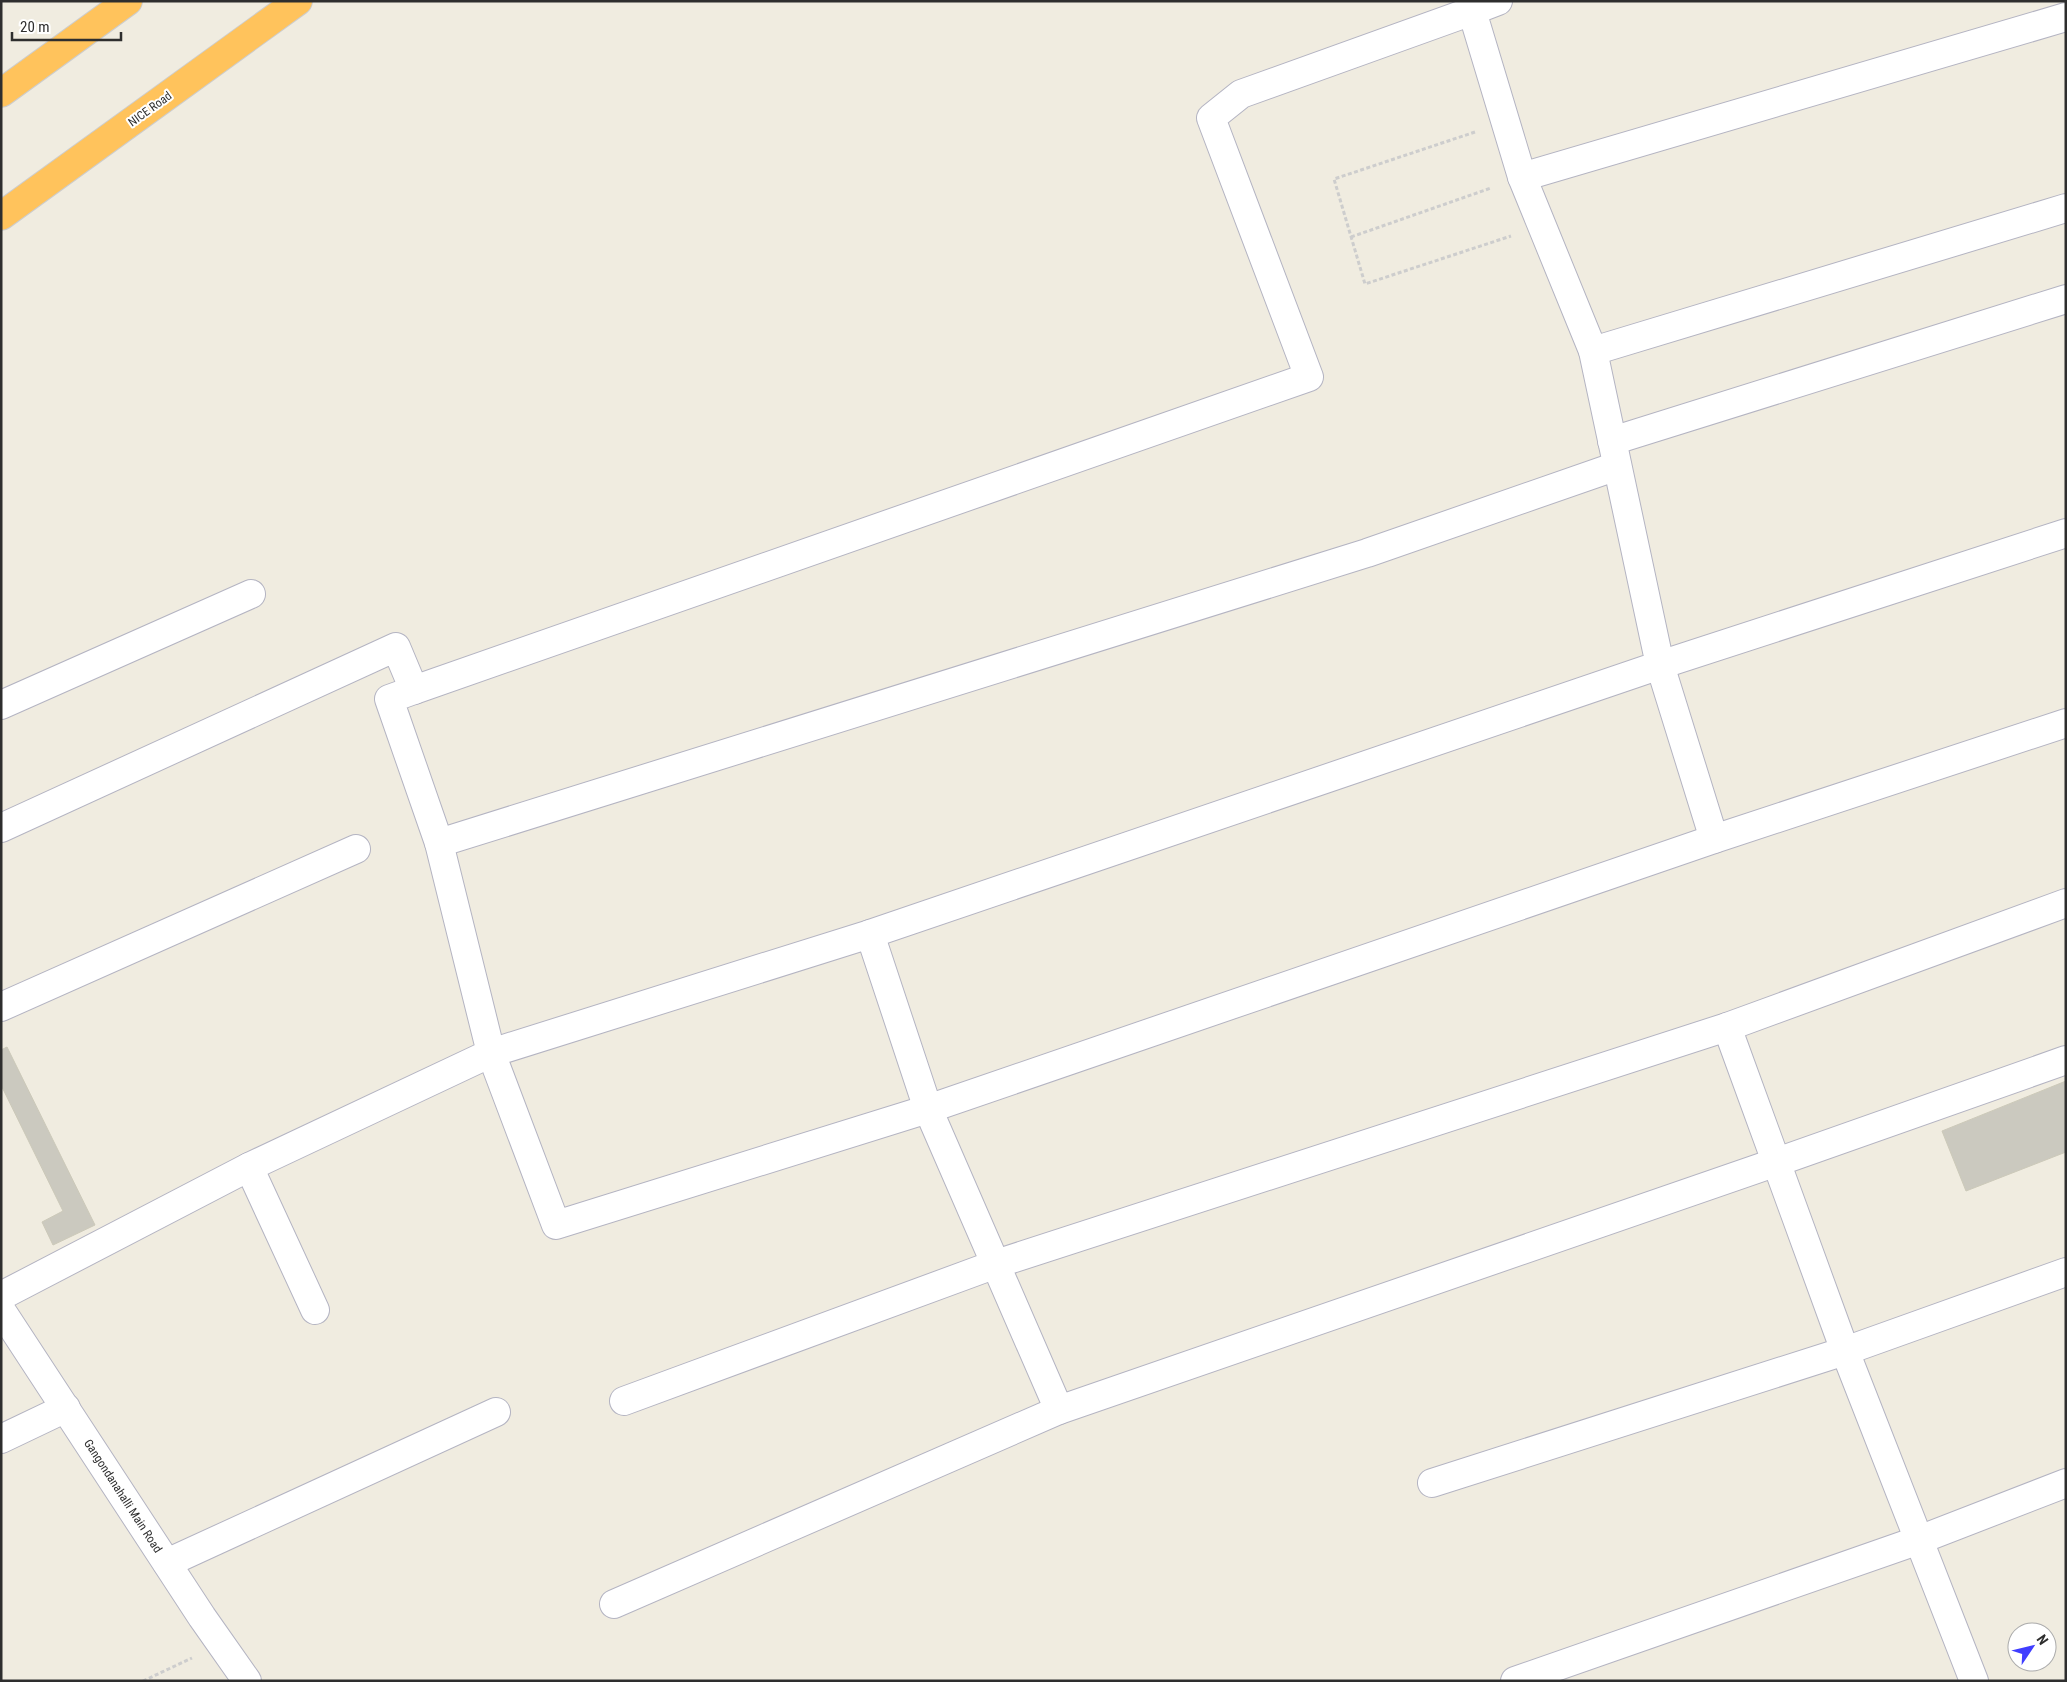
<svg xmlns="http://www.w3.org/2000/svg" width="2067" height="1682" viewBox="0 0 2067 1682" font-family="'Roboto Condensed',sans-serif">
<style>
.building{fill:#cbc9bf;stroke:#ccc9b9}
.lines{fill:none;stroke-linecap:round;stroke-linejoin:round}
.street-casing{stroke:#b4b4c2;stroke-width:30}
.secondary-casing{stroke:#b4b4c2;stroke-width:30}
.highway-casing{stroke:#cdcdcd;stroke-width:30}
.path{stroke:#cdcdcd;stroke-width:3;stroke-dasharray:4 2.5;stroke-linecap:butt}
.street{stroke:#fff;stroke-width:28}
.secondary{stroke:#fff;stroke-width:28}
.highway{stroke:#ffc35c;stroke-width:28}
.labels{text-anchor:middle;stroke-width:4;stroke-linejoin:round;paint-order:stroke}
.street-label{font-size:12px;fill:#2e2e2e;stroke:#fff}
</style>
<rect width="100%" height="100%" fill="#f0ece0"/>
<g class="building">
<polygon points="7,1047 95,1225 53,1245 42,1222 63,1211 1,1085 1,1050"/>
<polygon points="2066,1081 2066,1152 1966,1191 1942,1131"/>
</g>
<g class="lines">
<g class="street-casing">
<g id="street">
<polyline points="1498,1 1472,11 1522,177 1593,351 2066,208"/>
<polyline points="1522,177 2066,17"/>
<polyline points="1593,351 1660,665 870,934 491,1053 556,1225 928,1109 1714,839 2066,723"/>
<polyline points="1612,441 2066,299"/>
<polyline points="1,705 251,594"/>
<polyline points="1,828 396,647 414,690 1309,377 1211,118 1241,94 1472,11"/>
<polyline points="1714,839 1660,665 2066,533"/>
<polyline points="439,843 1367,553 1617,466"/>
<polyline points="870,934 928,1109 1059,1410 1777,1162 2066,1060"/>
<polyline points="1,1007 356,849"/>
<polyline points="1727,1027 1845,1351 1974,1681"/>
<polyline points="249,1167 315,1310"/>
<polyline points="1,1296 249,1167 491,1053 439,843 389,699 414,690"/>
<polyline points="624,1401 996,1264 1727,1027 2066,903"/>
<polyline points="1,1439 66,1408"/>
<polyline points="1432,1483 1845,1351 2066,1272"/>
<polyline points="167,1563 496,1412"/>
<polyline points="614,1604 1059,1410"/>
<polyline points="1515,1681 1919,1540 2066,1483"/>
</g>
</g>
<g class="secondary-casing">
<polyline id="secondary" points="1,1310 202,1617 247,1681"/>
</g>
<g class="highway-casing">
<g id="highway">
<polyline points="1,93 128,1"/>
<polyline points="1,216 298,1"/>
</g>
</g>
<g class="path">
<polyline points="1475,132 1334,179 1365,284 1511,236"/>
<polyline points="1351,237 1491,188"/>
<polyline points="143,1681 192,1658"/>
</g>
<use href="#street" class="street"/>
<use href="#secondary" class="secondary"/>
<use href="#highway" class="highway"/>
</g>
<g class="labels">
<g class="street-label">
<text transform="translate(150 109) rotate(-36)" y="4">NICE Road</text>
<text transform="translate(123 1496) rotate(57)" y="4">Gangondanahalli Main Road</text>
</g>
</g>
<rect width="2067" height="1682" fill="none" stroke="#2e2e2e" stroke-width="5"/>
<g transform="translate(2032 1647) rotate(55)"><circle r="24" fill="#ffffff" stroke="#ababab"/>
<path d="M0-4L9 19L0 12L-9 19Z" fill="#403eff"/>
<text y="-8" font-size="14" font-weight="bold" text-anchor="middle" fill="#2e2e2e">N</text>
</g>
<path d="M12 32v8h109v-8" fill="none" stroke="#2e2e2e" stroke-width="2.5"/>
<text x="20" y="32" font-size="15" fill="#2e2e2e" stroke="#ffffff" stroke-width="4" paint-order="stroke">20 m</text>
</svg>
